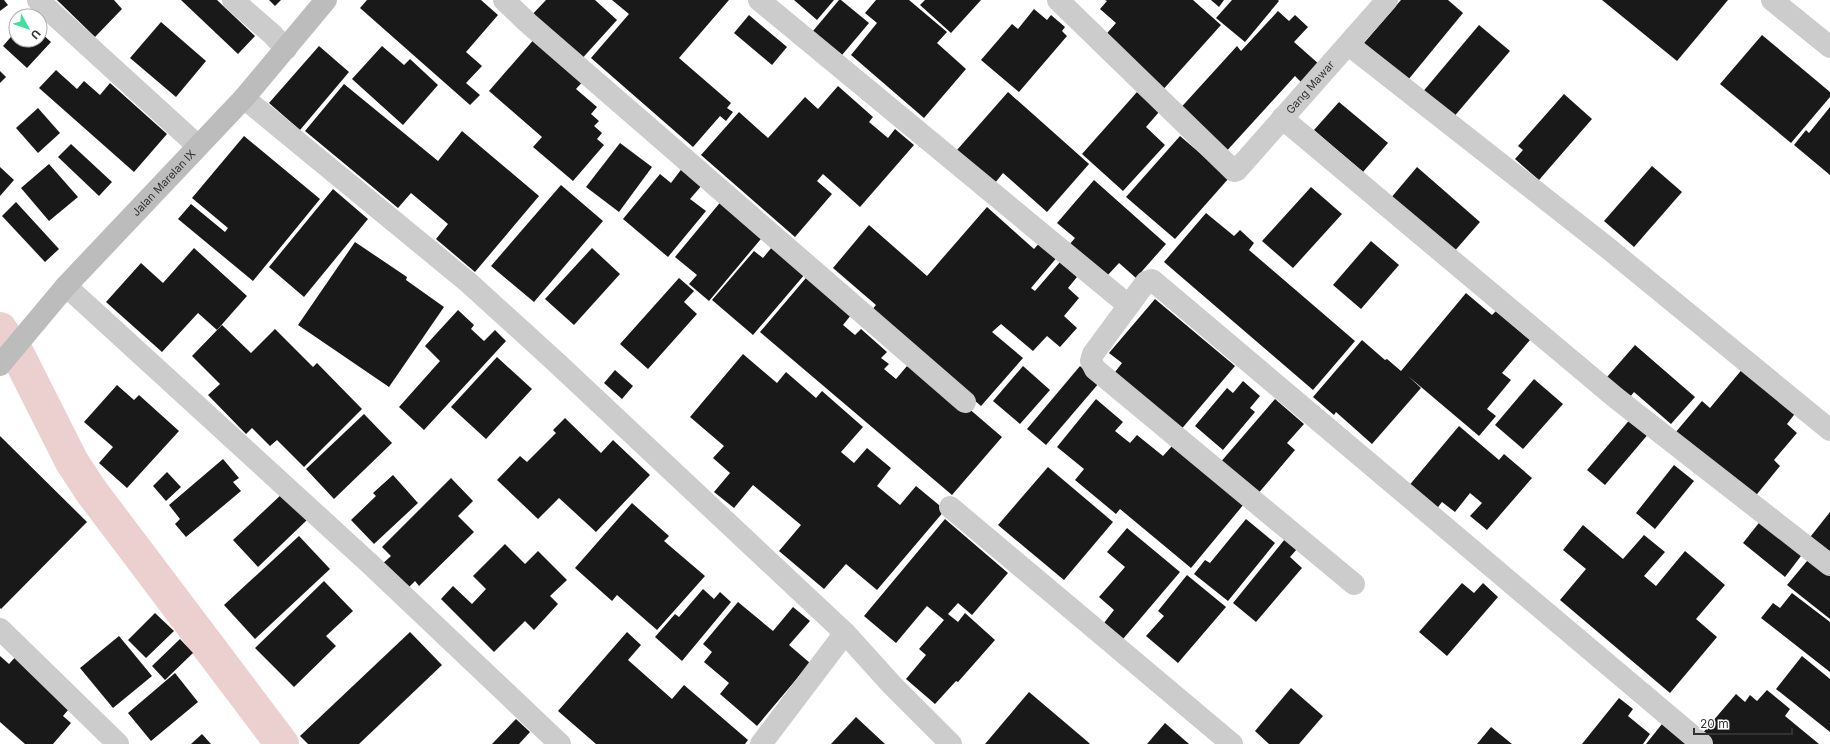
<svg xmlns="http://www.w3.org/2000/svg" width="1830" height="744" viewBox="0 0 1830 744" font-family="Inter,sans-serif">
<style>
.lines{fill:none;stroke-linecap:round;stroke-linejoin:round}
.canal{stroke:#ecd0cf;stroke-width:34}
.building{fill:#191919}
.street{stroke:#ccc;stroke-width:22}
.secondary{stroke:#bcbcbc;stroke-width:22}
.labels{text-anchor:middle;stroke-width:4;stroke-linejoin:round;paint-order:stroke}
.street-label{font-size:11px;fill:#323232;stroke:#fff}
</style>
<rect width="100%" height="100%" fill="#fff"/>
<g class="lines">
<polyline class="canal" points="0,329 17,353 72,462 91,491 282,744"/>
</g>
<g class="building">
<polygon points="0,0 4,0 8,5 0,11"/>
<polygon points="57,0 114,0 122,9 95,37"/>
<polygon points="181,0 217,0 255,36 238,54"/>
<polygon points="269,0 281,0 275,6"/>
<polygon points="367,0 481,0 498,15 466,52 482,66 466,83 480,95 470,105 360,8"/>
<polygon points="546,0 595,0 617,20 578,63 528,19"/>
<polygon points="612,0 729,0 679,58 731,103 727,108 733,112 726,121 720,116 693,147 591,58 629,14"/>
<polygon points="794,0 834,0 817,20"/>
<polygon points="839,0 841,0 869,23 842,55 813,31"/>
<polygon points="876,0 909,0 947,32 937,43 966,69 924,118 851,55 877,23 865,13"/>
<polygon points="925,0 981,0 951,33 920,5"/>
<polygon points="1105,0 1193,0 1221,25 1160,93 1101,40 1116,23 1100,9 1107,1"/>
<polygon points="1211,0 1224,0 1219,7"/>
<polygon points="1232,0 1278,0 1279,1 1245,42 1216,18"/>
<polygon points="1401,0 1448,0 1463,13 1408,80 1364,43"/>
<polygon points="1602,0 1728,0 1677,61"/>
<polygon points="1034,9 1047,20 1051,15 1065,27 1062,31 1067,36 1019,92 981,60 1012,24 1018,29"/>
<polygon points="1278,11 1289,21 1295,15 1308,27 1294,42 1320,65 1303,84 1295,76 1223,155 1176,113 1237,46 1241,51"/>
<polygon points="749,15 787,47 772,65 734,33"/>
<polygon points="161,22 206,61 176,97 130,58"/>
<polygon points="1479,25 1510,51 1452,119 1421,94"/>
<polygon points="16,31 16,40 40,40 40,32 51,42 27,68 3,46"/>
<polygon points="1762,35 1830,92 1830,97 1791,143 1720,84"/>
<polygon points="536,37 585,79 576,89 597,107 591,114 599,121 594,126 602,133 597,139 604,145 573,181 533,147 542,137 489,91"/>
<polygon points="319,46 349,72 300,130 269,103"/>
<polygon points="382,46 404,65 410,59 438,85 403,125 352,79"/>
<polygon points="56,70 77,89 84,81 100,95 110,83 167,134 134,172 39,88"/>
<polygon points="0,71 6,77 0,83"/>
<polygon points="344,84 438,161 462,131 539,196 475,272 436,239 448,224 411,193 398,208 305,131"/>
<polygon points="838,86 873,117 869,122 888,138 895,129 914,145 860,207 823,174 817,181 832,194 795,237 701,155 739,112 768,138 805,97 818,109"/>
<polygon points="1008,92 1089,164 1047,212 1003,173 995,183 957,150"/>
<polygon points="1137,92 1159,112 1146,127 1165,145 1123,191 1082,154"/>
<polygon points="1564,94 1592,119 1539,180 1515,159 1523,150 1518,146"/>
<polygon points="1339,102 1388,143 1363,172 1314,130"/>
<polygon points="1830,107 1830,175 1794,145 1806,130 1809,133"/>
<polygon points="38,108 60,133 38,153 16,128"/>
<polygon points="244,136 320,199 253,281 178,219 191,204 225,232 228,228 192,198"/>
<polygon points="1180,136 1229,178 1175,239 1126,197"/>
<polygon points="620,143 652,167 619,212 586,187"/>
<polygon points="71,144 112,182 99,196 58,157"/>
<polygon points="49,164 78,197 49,221 21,188"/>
<polygon points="1652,166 1682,192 1634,247 1604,221"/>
<polygon points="0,167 14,180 0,196"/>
<polygon points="683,167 703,184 690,199 706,211 668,257 623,219 660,174 671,183"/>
<polygon points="1417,167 1480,222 1452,254 1390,199"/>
<polygon points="1094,180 1166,244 1136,278 1119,263 1106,277 1069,245 1075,238 1057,223"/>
<polygon points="561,185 603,221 534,302 491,266"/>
<polygon points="1311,187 1342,214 1293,268 1262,241"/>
<polygon points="333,189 368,219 304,297 269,267"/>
<polygon points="723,199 765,234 709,301 689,284 697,275 675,257"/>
<polygon points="16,202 59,249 45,262 2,216"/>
<polygon points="987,207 1034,249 1042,240 1059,255 1031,288 1035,291 1060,262 1077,277 1068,288 1079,298 1064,316 1077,328 1060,347 1047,336 1033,351 1001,324 992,332 1023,358 981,406 871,311 876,305 833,268 869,225 927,276"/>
<polygon points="1206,213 1234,236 1240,230 1254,243 1249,250 1355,341 1313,390 1164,262"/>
<polygon points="1371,241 1399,265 1361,309 1333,285"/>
<polygon points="355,242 407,277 406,280 444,307 389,387 298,325"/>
<polygon points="772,247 805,274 753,335 712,300 754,251 763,258"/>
<polygon points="194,248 247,296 217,330 198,313 162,352 106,302 141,263 163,283"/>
<polygon points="592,248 620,274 574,325 545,299"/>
<polygon points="811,272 855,310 843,325 855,335 861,329 887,352 881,358 889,364 884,369 896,379 907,366 946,389 1002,437 952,495 760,332"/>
<polygon points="679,278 694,291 684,302 697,314 648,369 620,344"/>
<polygon points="1466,293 1492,315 1496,311 1530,340 1502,373 1511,380 1487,409 1496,416 1479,436 1408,376 1421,388 1372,444 1336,412 1334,415 1313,397 1362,340 1385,360 1387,359 1401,371"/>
<polygon points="1155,299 1235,366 1179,432 1112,376 1122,363 1109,353"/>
<polygon points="458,310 474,325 471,329 484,341 495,330 506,341 424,430 399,407 440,361 425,346"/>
<polygon points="222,325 251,353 275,329 313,367 317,363 362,409 304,467 277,440 270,446 252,428 246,434 208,395 220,384 192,356"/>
<polygon points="1635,345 1695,397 1671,424 1634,392 1630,397 1607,377"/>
<polygon points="743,354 777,383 786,372 816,398 822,391 863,427 841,452 854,463 867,448 891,468 877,486 900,505 916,486 945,510 877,590 846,564 824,589 779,551 801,525 753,485 734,508 714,492 730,473 713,458 724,446 690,417"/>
<polygon points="497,357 532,389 486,439 451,407"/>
<polygon points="1023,366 1050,390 1020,424 993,401"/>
<polygon points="1080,366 1099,383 1046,445 1027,429"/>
<polygon points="1744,367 1797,411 1787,424 1797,433 1774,460 1780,466 1753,499 1675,433 1702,401 1710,408"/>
<polygon points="615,370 633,386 622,399 604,383"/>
<polygon points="1534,379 1563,404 1523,449 1495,425"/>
<polygon points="1243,381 1260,396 1250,408 1255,412 1223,450 1195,426 1227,388 1233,393"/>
<polygon points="117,385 134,400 139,395 179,431 127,488 99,463 113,447 84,422"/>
<polygon points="1096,399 1123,422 1115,431 1130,443 1137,435 1163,456 1172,446 1244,504 1191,568 1120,509 1116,514 1075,480 1084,469 1057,447"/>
<polygon points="1275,399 1304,424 1287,443 1295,450 1256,496 1219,464"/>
<polygon points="364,414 392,443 334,499 306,469"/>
<polygon points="1632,417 1650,432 1605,485 1587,470"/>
<polygon points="565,418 601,453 613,440 650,475 596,532 559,498 538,519 497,480 520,456 527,462 556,433 553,430"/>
<polygon points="1459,426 1499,460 1504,454 1532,478 1487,530 1470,516 1482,503 1470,493 1455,512 1442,502 1435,511 1407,488"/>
<polygon points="0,436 87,522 1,609 0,608"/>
<polygon points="223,459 239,478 233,482 241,491 186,537 175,524 180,519 169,505"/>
<polygon points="1674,465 1694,481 1655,529 1636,513"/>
<polygon points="1048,467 1113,522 1064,580 998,525"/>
<polygon points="167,472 181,487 166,501 153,486"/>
<polygon points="393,475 418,503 374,544 351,520 376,496 373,493"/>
<polygon points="451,478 473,501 458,516 474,532 419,586 415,581 405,591 380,566 391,556 382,547"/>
<polygon points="283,493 308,519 258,567 233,540"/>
<polygon points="632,503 669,536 664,541 705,576 657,630 617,595 612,601 575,568"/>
<polygon points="1830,512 1830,559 1807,541"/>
<polygon points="945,519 1008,573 972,615 958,603 948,614 958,622 965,613 995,640 958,682 956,681 935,704 906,679 926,655 919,649 944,620 927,606 896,643 864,616"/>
<polygon points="1246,519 1275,543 1228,601 1194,574 1205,560 1210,563"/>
<polygon points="1762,519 1804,552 1785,577 1743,543"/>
<polygon points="1583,525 1623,559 1644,535 1665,552 1644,576 1656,586 1685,551 1725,585 1696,619 1717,637 1670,693 1560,600 1586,569 1563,550"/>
<polygon points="1127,528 1180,572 1123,639 1104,623 1114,610 1099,597 1125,567 1107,552"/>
<polygon points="299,536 330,569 255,639 224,605"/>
<polygon points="1285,539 1297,549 1290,557 1302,568 1256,622 1233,603"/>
<polygon points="505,544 525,564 538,551 567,580 550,596 558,604 534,630 525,621 494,652 441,599 453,586 472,604 486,589 473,576"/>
<polygon points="1812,555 1830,569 1830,619 1787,585"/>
<polygon points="1187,575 1226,607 1178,663 1146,636 1164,616 1158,611"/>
<polygon points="324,581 353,611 326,636 336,646 294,687 255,648"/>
<polygon points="1462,583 1474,593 1483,583 1498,597 1447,656 1419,632"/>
<polygon points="703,589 714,599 720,592 731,602 682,661 655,637 675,614 679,617"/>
<polygon points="1792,593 1830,622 1830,672 1761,618 1773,603 1780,608"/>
<polygon points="738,602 773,631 793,607 810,621 789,645 810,663 757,726 720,694 729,683 704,662 712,652 703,644"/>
<polygon points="155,613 174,631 146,658 128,640"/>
<polygon points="410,632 442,665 359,744 308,744 300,736"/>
<polygon points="627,632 641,645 628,660 672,699 684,685 748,740 745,744 596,744 558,711"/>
<polygon points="119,636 152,676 113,708 80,668"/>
<polygon points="180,639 193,653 165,680 152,666"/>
<polygon points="18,654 74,703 63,716 71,723 53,744 25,744 0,722 0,656 9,664"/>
<polygon points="1802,656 1830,679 1830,732 1776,689"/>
<polygon points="175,673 198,702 151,741 128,713"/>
<polygon points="1291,688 1323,716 1299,744 1269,744 1255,731"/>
<polygon points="1767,690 1790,709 1785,716 1819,744 1711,744 1701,735 1736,694 1745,702 1750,695 1757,701"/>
<polygon points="1029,692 1088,742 1090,744 985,744"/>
<polygon points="1619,698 1633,709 1628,716 1650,734 1643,744 1582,744"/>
<polygon points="856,717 885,744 831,744"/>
<polygon points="516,719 530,732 519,744 492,744"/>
<polygon points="1666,719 1696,744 1646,744"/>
<polygon points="1165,723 1189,744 1147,744"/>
<polygon points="1491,727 1512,744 1477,744"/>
<polygon points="202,734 211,744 191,744"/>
</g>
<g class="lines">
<g class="street">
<polyline points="38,0 198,146"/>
<polyline points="233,0 272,34 286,49"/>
<polyline points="504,0 528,23 965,402"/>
<polyline points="759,0 1128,305"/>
<path id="s1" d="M1058,0L1234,171L1237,170L1387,0"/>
<polyline points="1772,0 1830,47"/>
<polyline points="1349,45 1609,249 1830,430"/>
<polyline points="244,98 469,283 558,364 845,633 892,685 951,744"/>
<polyline points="1282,118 1616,398 1830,565"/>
<polyline points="66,286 369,563 560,744"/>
<polyline points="950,507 1232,744"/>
<polyline points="1354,584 1095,369 1091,361 1093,354 1146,282 1152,280 1702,744"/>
<polyline points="0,629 118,744"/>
<polyline points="761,744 845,633"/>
</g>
<path class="secondary" id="s2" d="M0,365L66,286L244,98L326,0"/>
</g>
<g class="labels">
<g class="street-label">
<text dy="4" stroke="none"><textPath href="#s1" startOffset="359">Gang Mawar</textPath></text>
<text dy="4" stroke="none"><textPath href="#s2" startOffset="245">Jalan Marelan IX</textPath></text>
</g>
</g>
<g transform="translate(28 28) rotate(130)"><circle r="19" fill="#ffffff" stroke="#adadad"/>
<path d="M0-3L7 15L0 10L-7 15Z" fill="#3de09f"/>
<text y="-6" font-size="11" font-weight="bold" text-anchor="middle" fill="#323232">U</text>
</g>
<path d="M1694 728v6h98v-6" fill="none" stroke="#323232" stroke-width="2"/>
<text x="1700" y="728" font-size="12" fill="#323232" stroke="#ffffff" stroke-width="3" paint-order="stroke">20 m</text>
</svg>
